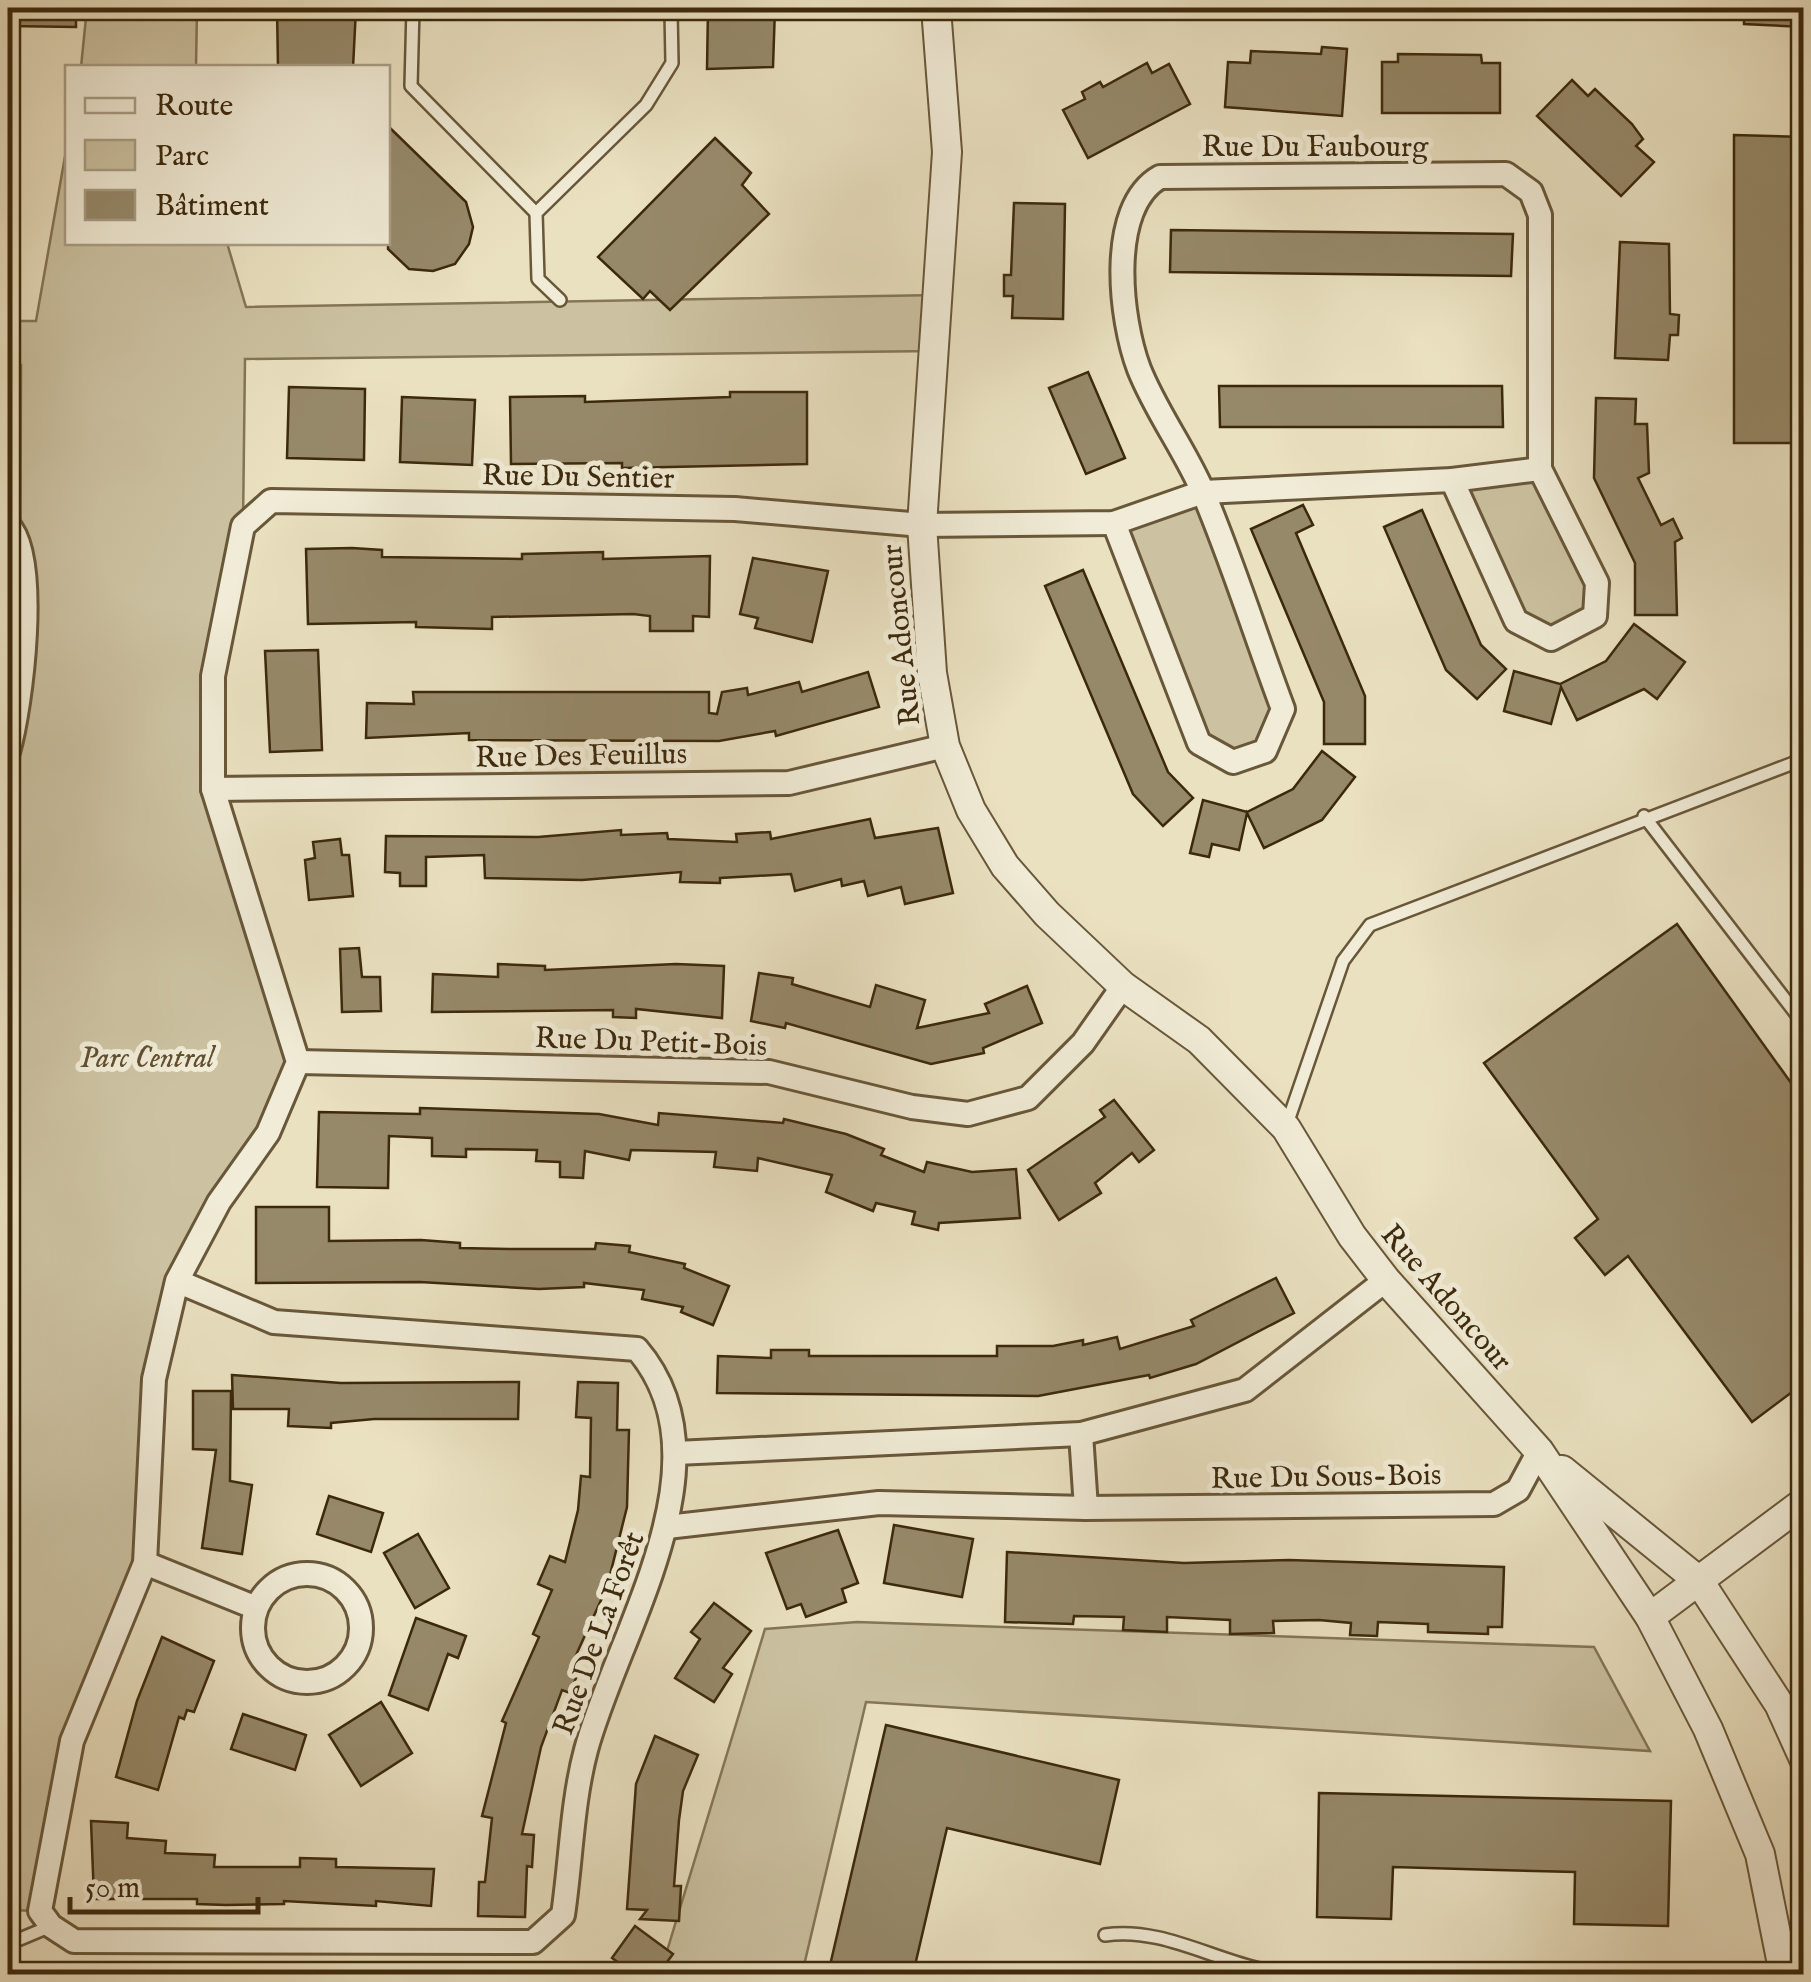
<svg xmlns="http://www.w3.org/2000/svg" width="1811" height="1982" viewBox="0 0 1811 1982" font-family="'IM FELL English',serif">
<style>
.green{fill:#ccc2a2;stroke:#847657;stroke-width:2.5}
.building{fill:#96896a;stroke:#3c290c;stroke-width:2.5}
.lines{fill:none;stroke-linecap:round;stroke-linejoin:round}
.service-casing{stroke:#685739;stroke-width:16}
.minor-casing{stroke:#685739;stroke-width:28}
.tertiary-casing{stroke:#685739;stroke-width:32}
.service{stroke:#f1ecd7;stroke-width:11}
.minor{stroke:#f1ecd7;stroke-width:22}
.tertiary{stroke:#f1ecd7;stroke-width:28}
.labels{text-anchor:middle;stroke-width:10;stroke-linejoin:round;paint-order:stroke}
.street-label{font-size:30px;fill:#3c290c;stroke:#f1ecd7}
.park-label{font-size:30px;font-style:italic;fill:#604f32;stroke:#f1ecd7}
</style>
<rect width="100%" height="100%" fill="#eae1c1"/>
<filter id="stains"><feTurbulence type="fractalNoise" baseFrequency=".002" numOctaves="4"/><feColorMatrix values="0 0 0 0 .2 0 0 0 0 .09 0 0 0 0 .02 0 0 0 .5 -.17"/></filter>
<radialGradient id="worn" r=".72"><stop offset=".6" stop-color="#630" stop-opacity="0"/><stop offset="1" stop-color="#630" stop-opacity=".3"/></radialGradient>
<g class="green">
<polygon points="87,8 197,8 196,67 81,67"/>
<polygon points="67,145 68,242 227,243 246,307 937,295 934,351 245,359 243,526 213,676 213,789 298,1062 219,1202 154,1379 145,1563 72,1741 40,1911 8,1910 8,752 20,706 21,365 8,365 8,321 36,321"/>
<polygon points="1536,477 1589,584 1588,611 1551,631 1521,616 1463,486"/>
<polygon points="1198,500 1274,709 1259,746 1234,754 1205,738 1124,529"/>
<polygon points="857,1622 1594,1647 1650,1751 866,1702 802,1974 660,1974 765,1629"/>
</g>
<g class="building">
<polygon points="8,8 76,8 76,27 8,26"/>
<polygon points="277,8 356,8 353,68 278,68"/>
<polygon points="708,8 775,8 773,67 707,69"/>
<polygon points="1744,8 1804,8 1804,27 1744,24"/>
<polygon points="1322,47 1347,49 1342,116 1225,107 1228,62 1250,63 1251,51 1321,54"/>
<polygon points="1398,54 1481,55 1482,63 1500,63 1500,113 1382,113 1382,62 1398,62"/>
<polygon points="1147,63 1152,73 1169,64 1190,104 1088,158 1063,110 1085,99 1082,92 1100,82 1103,87"/>
<polygon points="1572,80 1588,96 1595,89 1632,124 1643,139 1636,146 1654,162 1621,196 1537,116"/>
<polygon points="388,126 466,202 473,227 469,244 455,264 433,271 409,269 388,249"/>
<polygon points="1734,135 1804,137 1804,443 1734,443"/>
<polygon points="715,138 751,173 742,185 769,214 670,310 650,291 643,299 598,257"/>
<polygon points="1014,203 1065,204 1063,319 1012,318 1013,296 1004,296 1004,275 1011,275"/>
<polygon points="1171,230 1513,234 1511,276 1170,272"/>
<polygon points="1620,242 1669,244 1670,314 1679,315 1678,335 1670,335 1668,360 1615,358"/>
<polygon points="1088,372 1125,458 1086,474 1049,388"/>
<polygon points="1219,386 1502,386 1503,427 1220,427"/>
<polygon points="289,387 365,389 364,460 287,458"/>
<polygon points="730,392 807,392 807,464 622,468 622,463 511,464 510,397 585,396 585,402 730,397"/>
<polygon points="402,397 475,400 472,465 400,462"/>
<polygon points="1596,398 1636,399 1635,424 1647,424 1649,473 1638,478 1661,525 1673,519 1682,538 1675,542 1677,615 1635,615 1635,563 1594,478"/>
<polygon points="1303,505 1313,525 1296,533 1365,696 1365,744 1324,744 1324,702 1251,529"/>
<polygon points="1422,510 1481,645 1506,669 1477,699 1446,670 1384,527"/>
<polygon points="352,548 382,550 382,557 522,559 522,554 603,552 603,559 710,556 709,617 693,616 693,631 650,631 650,616 633,614 492,617 492,629 416,627 416,622 308,624 306,549"/>
<polygon points="753,558 828,571 812,642 755,628 758,618 740,614"/>
<polygon points="1083,570 1168,772 1193,798 1163,826 1133,794 1045,586"/>
<polygon points="1634,624 1685,662 1657,699 1644,689 1577,720 1561,687 1551,724 1504,711 1514,671 1560,684 1606,661"/>
<polygon points="318,650 322,750 270,752 265,651"/>
<polygon points="868,672 879,707 776,736 775,731 719,741 469,740 469,733 366,738 367,703 414,704 413,692 709,692 709,713 717,714 722,692 747,688 748,695 799,682 802,692"/>
<polygon points="1322,751 1355,777 1322,820 1264,848 1247,813 1239,850 1212,844 1209,857 1190,853 1203,800 1247,812 1293,789"/>
<polygon points="870,819 875,838 938,828 953,893 905,904 901,887 868,896 864,881 842,886 841,879 795,891 791,874 720,878 720,883 680,882 681,872 582,880 485,878 484,855 426,857 426,886 400,886 400,873 385,872 386,836 538,837 621,830 621,835 667,833 668,839 737,842 736,834 770,832 771,839"/>
<polygon points="340,839 342,855 349,855 353,896 309,900 305,860 315,858 313,842"/>
<polygon points="1677,924 1804,1101 1804,1383 1752,1422 1628,1256 1605,1275 1575,1238 1598,1219 1484,1063"/>
<polygon points="359,948 362,977 380,977 381,1011 342,1012 340,949"/>
<polygon points="498,964 545,966 545,970 676,964 724,966 722,1018 636,1009 636,1018 613,1017 613,1010 432,1012 433,974 498,977"/>
<polygon points="759,973 793,978 792,984 870,1007 876,985 925,1000 917,1028 989,1013 985,1004 1027,986 1042,1023 983,1048 984,1053 931,1064 786,1023 785,1028 751,1021"/>
<polygon points="1114,1100 1154,1150 1139,1162 1132,1153 1095,1183 1101,1193 1059,1220 1028,1170 1105,1117 1100,1110"/>
<polygon points="420,1108 599,1114 658,1125 659,1113 783,1123 784,1119 846,1134 884,1149 881,1155 924,1172 927,1162 972,1172 1016,1169 1020,1218 939,1223 938,1230 912,1224 915,1212 876,1203 873,1211 826,1192 832,1175 758,1158 757,1171 714,1167 716,1152 631,1150 629,1160 585,1151 583,1178 560,1177 560,1162 536,1161 537,1150 466,1149 466,1157 432,1156 432,1138 389,1136 388,1188 317,1187 319,1112 420,1114"/>
<polygon points="256,1207 329,1207 329,1241 421,1240 460,1243 460,1248 509,1249 595,1249 596,1243 630,1246 629,1252 685,1264 684,1268 729,1286 713,1325 681,1312 683,1307 642,1299 644,1290 584,1283 584,1287 539,1289 420,1282 256,1283"/>
<polygon points="1276,1278 1294,1313 1196,1364 1150,1378 1149,1375 1038,1396 717,1393 718,1356 771,1358 771,1350 809,1350 809,1356 997,1356 997,1346 1053,1346 1083,1340 1083,1345 1117,1337 1120,1349 1194,1326 1191,1320"/>
<polygon points="232,1375 341,1383 519,1382 518,1419 374,1419 331,1423 331,1428 288,1426 289,1409 233,1409"/>
<polygon points="578,1382 618,1383 617,1430 629,1430 627,1507 607,1587 572,1664 580,1668 570,1693 562,1690 541,1747 522,1834 534,1835 532,1867 527,1866 525,1917 478,1916 479,1882 485,1882 492,1818 482,1816 506,1723 502,1721 539,1637 533,1634 552,1590 538,1584 550,1556 565,1562 578,1510 581,1476 590,1477 591,1418 576,1417"/>
<polygon points="193,1391 231,1391 230,1481 252,1485 242,1554 202,1548 216,1450 193,1449"/>
<polygon points="329,1496 383,1513 371,1552 317,1534"/>
<polygon points="894,1525 973,1539 962,1597 884,1583"/>
<polygon points="838,1530 858,1583 842,1589 846,1602 806,1617 801,1604 787,1609 766,1553"/>
<polygon points="418,1534 449,1588 415,1608 384,1553"/>
<polygon points="1007,1552 1184,1563 1289,1560 1504,1567 1502,1627 1488,1627 1488,1634 1428,1632 1428,1624 1378,1622 1377,1636 1350,1635 1351,1623 1319,1620 1273,1621 1274,1633 1230,1634 1230,1620 1167,1617 1167,1632 1123,1630 1124,1617 1074,1616 1073,1624 1005,1622"/>
<polygon points="714,1603 751,1631 723,1668 732,1674 714,1702 675,1678 700,1639 691,1632"/>
<polygon points="416,1618 466,1636 458,1658 448,1654 428,1710 389,1695"/>
<polygon points="162,1637 214,1661 194,1712 187,1710 184,1719 179,1717 158,1790 116,1777 137,1701"/>
<polygon points="381,1702 412,1753 361,1786 329,1735"/>
<polygon points="243,1714 306,1735 295,1770 231,1749"/>
<polygon points="886,1725 1119,1780 1100,1864 947,1828 913,1974 828,1974"/>
<polygon points="655,1736 698,1755 683,1791 679,1820 674,1886 681,1886 679,1921 640,1919 647,1910 627,1909 636,1784"/>
<polygon points="1319,1793 1671,1801 1668,1926 1574,1924 1575,1872 1497,1870 1393,1867 1391,1919 1317,1917"/>
<polygon points="91,1821 128,1823 127,1838 166,1841 165,1853 215,1855 214,1867 300,1867 300,1858 336,1859 336,1867 434,1869 431,1906 376,1901 376,1906 284,1901 284,1904 226,1905 197,1904 197,1899 94,1899"/>
<polygon points="635,1926 673,1954 658,1974 635,1974 612,1958"/>
</g>
<g class="lines">
<g class="service-casing">
<g id="service">
<polyline points="413,8 411,86 536,213"/>
<polyline points="560,300 538,279 536,213 646,105 672,63 671,11 667,8"/>
<polyline points="1644,816 1804,1024"/>
<polyline points="1287,1124 1343,961 1370,925 1804,759"/>
<path d="M1105,1935C1171,1925 1232,1974 1299,1974"/>
<polyline points="8,1939 20,1939 51,1926"/>
</g>
</g>
<g class="minor-casing">
<g id="minor">
<path d="M1114,523L1199,743L1233,762L1265,751L1283,709C1256,637 1233,563 1203,492C1185,450 1156,412 1139,369C1120,319 1107,207 1160,177L1506,174L1531,192L1540,215V469L1597,583L1595,616L1551,639L1516,621L1452,480"/>
<path d="M8,525C40,557 21,708 8,752"/>
<polyline points="213,789 789,783 945,746"/>
<polyline points="298,1062 769,1072 912,1107 968,1114 1028,1098 1083,1043 1123,986"/>
<path d="M177,1281L274,1322L637,1349C733,1461 618,1631 586,1750C572,1802 571,1861 563,1915L533,1942L74,1941L51,1926L40,1911L72,1741L145,1563L154,1379L177,1281L219,1202L268,1133L298,1062L213,789V676L243,526L271,501L735,509L922,525L1114,523L1203,492L1452,480L1540,469"/>
<polyline points="1081,1434 1086,1508"/>
<polyline points="676,1453 1081,1434 1245,1390 1386,1280"/>
<polyline points="667,1527 879,1503 1086,1508 1494,1504 1518,1490 1539,1451"/>
<polyline points="145,1563 254,1607"/>
<circle cx="307" cy="1628" r="54"/>
</g>
</g>
<g class="tertiary-casing">
<g id="tertiary">
<polyline points="936,8 947,152 922,525 932,673 945,746 971,810 1005,866 1047,914 1123,986 1199,1040 1286,1128 1352,1236 1386,1280 1539,1451 1650,1617 1708,1729 1760,1854 1784,1974"/>
<polyline points="1562,1470 1699,1581 1779,1704 1804,1759"/>
<polyline points="1650,1617 1804,1502"/>
</g>
</g>
<use href="#service" class="service"/>
<use href="#minor" class="minor"/>
<use href="#tertiary" class="tertiary"/>
</g>
<g class="labels">
<g class="street-label">
<text x="1315" y="156">Rue Du Faubourg</text>
<text transform="translate(578 476) rotate(1)" y="10">Rue Du Sentier</text>
<text transform="translate(900 635) rotate(-96)" y="10">Rue Adoncour</text>
<text transform="translate(581 755) rotate(-1)" y="10">Rue Des Feuillus</text>
<text transform="translate(651 1041) rotate(2)" y="10">Rue Du Petit-Bois</text>
<text transform="translate(1447 1297) rotate(49)" y="10">Rue Adoncour</text>
<text transform="translate(1326 1476) rotate(-1)" y="10">Rue Du Sous-Bois</text>
<text transform="translate(598 1633) rotate(-70)" y="10">Rue De La Forêt</text>
</g>
<g class="park-label">
<text x="147" y="1067">Parc Central</text>
</g>
</g>
<rect width="1811" height="1982" fill="none" stroke="#eae1c1" stroke-width="40"/>
<rect x="10" y="10" width="1791" height="1962" fill="none" stroke="#3c290c" stroke-width="5"/>
<rect x="20" y="20" width="1771" height="1942" fill="none" stroke="#3c290c" stroke-width="2.5"/>
<rect x="65" y="65" width="325" height="180" fill="#f1ecd7" stroke="#a99e86" stroke-width="2.5"/>
<rect x="85" y="98" width="50" height="15" fill="#f1ecd7" stroke="#a99e86" stroke-width="2.5"/>
<text x="155" y="115" font-size="30" fill="#3c290c">Route</text>
<rect x="85" y="140" width="50" height="30" fill="#ccc2a2" stroke="#a99e86" stroke-width="2.5"/>
<text x="155" y="165" font-size="30" fill="#3c290c">Parc</text>
<rect x="85" y="190" width="50" height="30" fill="#96896a" stroke="#a99e86" stroke-width="2.5"/>
<text x="155" y="215" font-size="30" fill="#3c290c">Bâtiment</text>
<path d="M70 1897v15h188v-15" fill="none" stroke="#3c290c" stroke-width="5"/>
<text x="85" y="1897" font-size="30" fill="#3c290c" stroke="#f1ecd7" stroke-width="8" paint-order="stroke">50 m</text>
<rect width="100%" height="100%" filter="url(#stains)"/>
<rect width="100%" height="100%" fill="url(#worn)"/>
</svg>
